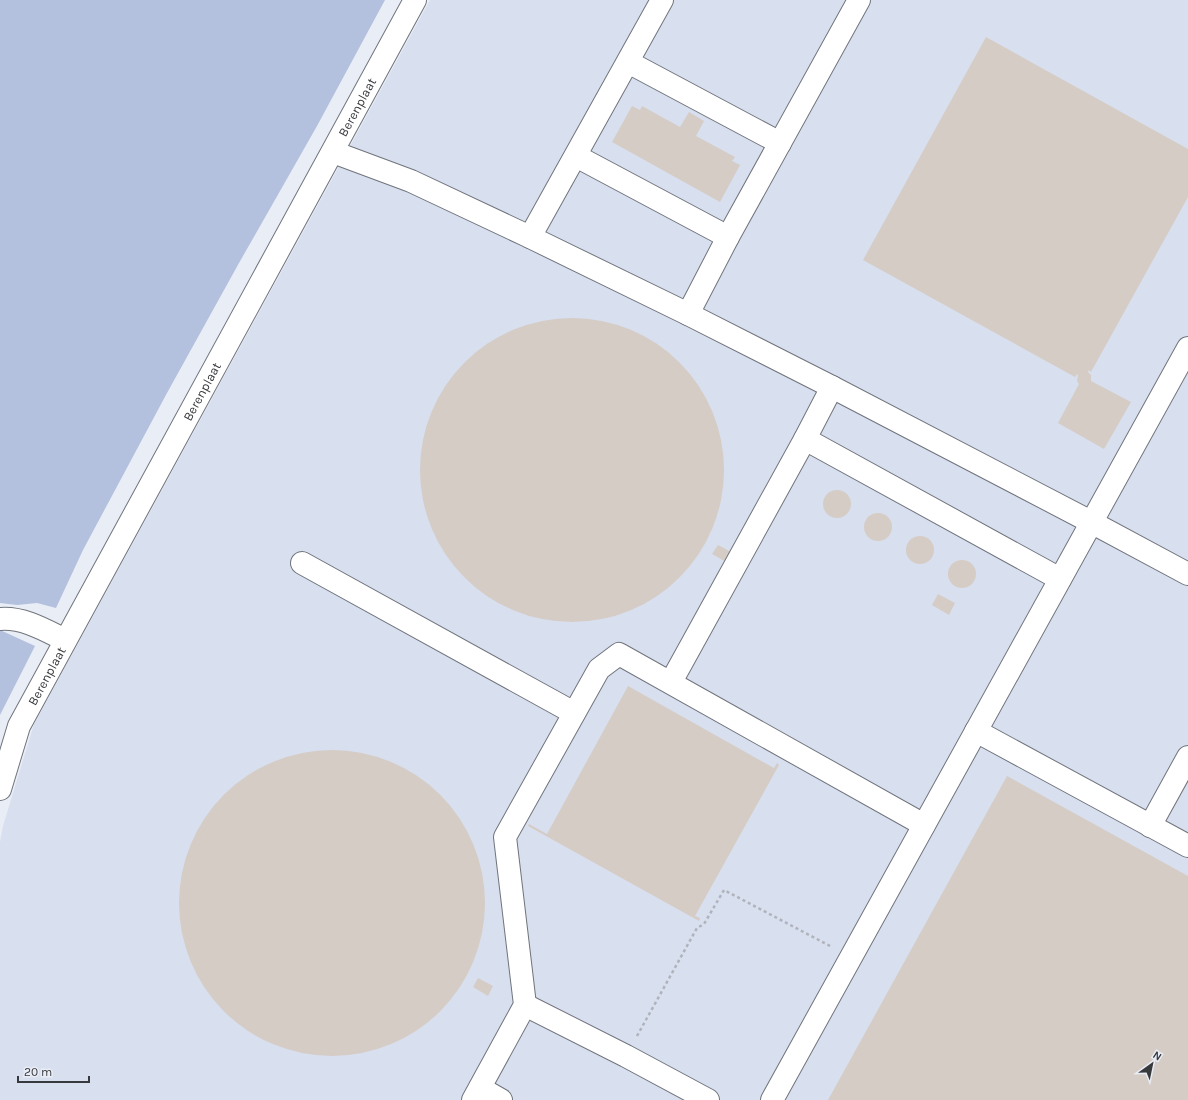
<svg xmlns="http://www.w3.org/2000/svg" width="1188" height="1100" viewBox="0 0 1188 1100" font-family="Karla,sans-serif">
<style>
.built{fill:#d8dfef}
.green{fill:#b3c0de}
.building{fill:#d5ccc6}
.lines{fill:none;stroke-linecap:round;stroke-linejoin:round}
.minor-casing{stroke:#70747c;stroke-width:24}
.path{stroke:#b0b3bb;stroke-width:2.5;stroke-dasharray:3 3;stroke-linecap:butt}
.minor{stroke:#fff;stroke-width:22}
.labels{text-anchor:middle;stroke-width:3.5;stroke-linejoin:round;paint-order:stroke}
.street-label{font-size:13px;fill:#38393d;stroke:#e9edf6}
</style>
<rect width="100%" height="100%" fill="#e9edf6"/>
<polygon class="built" points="430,0 1188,0 1188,1100 0,1100 0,842 3,826 34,724"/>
<g class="green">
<polygon points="0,0 385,0 317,126 239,263 167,393 83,550 56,608 37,603 17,605 0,603"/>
<polygon points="0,630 35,646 0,715"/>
</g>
<g class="building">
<polygon points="986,37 1188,149 1188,197 1091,372 1089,370 1088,372 1091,375 1091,381 1131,402 1104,449 1058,423 1079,384 1077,381 1078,375 1077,374 1075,377 863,260"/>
<polygon points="632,106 640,110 642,106 680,127 689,112 704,121 696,136 735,157 732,161 740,165 720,202 612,142"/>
<circle cx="572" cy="470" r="152"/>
<circle cx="837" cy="504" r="14"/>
<circle cx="878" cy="527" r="14"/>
<circle cx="920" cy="550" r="14"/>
<polygon points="718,545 733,553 728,563 712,554"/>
<circle cx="962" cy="574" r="14"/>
<polygon points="938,594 955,603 949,615 932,605"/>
<polygon points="628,686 774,768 777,763 779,765 695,916 700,918 699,921 528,826 529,824 547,834"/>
<circle cx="332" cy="903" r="153"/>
<polygon points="1007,776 1188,876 1188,1100 828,1100"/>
<polygon points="478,978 493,986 488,996 473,987"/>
</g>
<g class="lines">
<g class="minor-casing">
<g id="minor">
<polyline points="628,62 780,143"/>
<polyline points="333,152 411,181 530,237 688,314 832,387 1091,522 1188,574"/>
<polyline points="576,156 728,237"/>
<polyline points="530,237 662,0"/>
<polyline points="688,314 728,237 859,0"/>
<polyline points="805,439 1060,579"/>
<polyline points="302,563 574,713"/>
<path d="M0,619C23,617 45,630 65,640"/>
<polyline points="671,682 805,439 832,387"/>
<polyline points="976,731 1188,846"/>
<path id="s1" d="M0,789L19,726L415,0"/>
<polyline points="1150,826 1188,757"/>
<polyline points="525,1005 626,1056 708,1100"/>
<polyline points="480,1088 501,1100"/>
<polyline points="473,1100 525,1005 505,837 599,669 619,654 924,825"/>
<polyline points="772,1100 1188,348"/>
</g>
</g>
<polyline class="path" points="637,1036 697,928 704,924 724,890 832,947"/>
<use href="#minor" class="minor"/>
</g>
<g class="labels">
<g class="street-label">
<text dy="5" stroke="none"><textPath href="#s1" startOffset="771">Berenplaat</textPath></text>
<text dy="5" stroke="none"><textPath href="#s1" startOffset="447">Berenplaat</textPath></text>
<text dy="5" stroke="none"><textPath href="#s1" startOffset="123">Berenplaat</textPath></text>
</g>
</g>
<g transform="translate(1152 1064) rotate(33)" stroke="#e9edf6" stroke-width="3" paint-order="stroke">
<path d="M0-3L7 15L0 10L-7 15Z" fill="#38393d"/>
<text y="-6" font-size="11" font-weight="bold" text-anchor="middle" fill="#38393d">N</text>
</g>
<path d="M18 1076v6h71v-6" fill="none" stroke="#38393d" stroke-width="2"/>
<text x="24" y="1076" font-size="12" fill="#38393d" stroke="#e9edf6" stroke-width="3" paint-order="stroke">20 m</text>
</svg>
